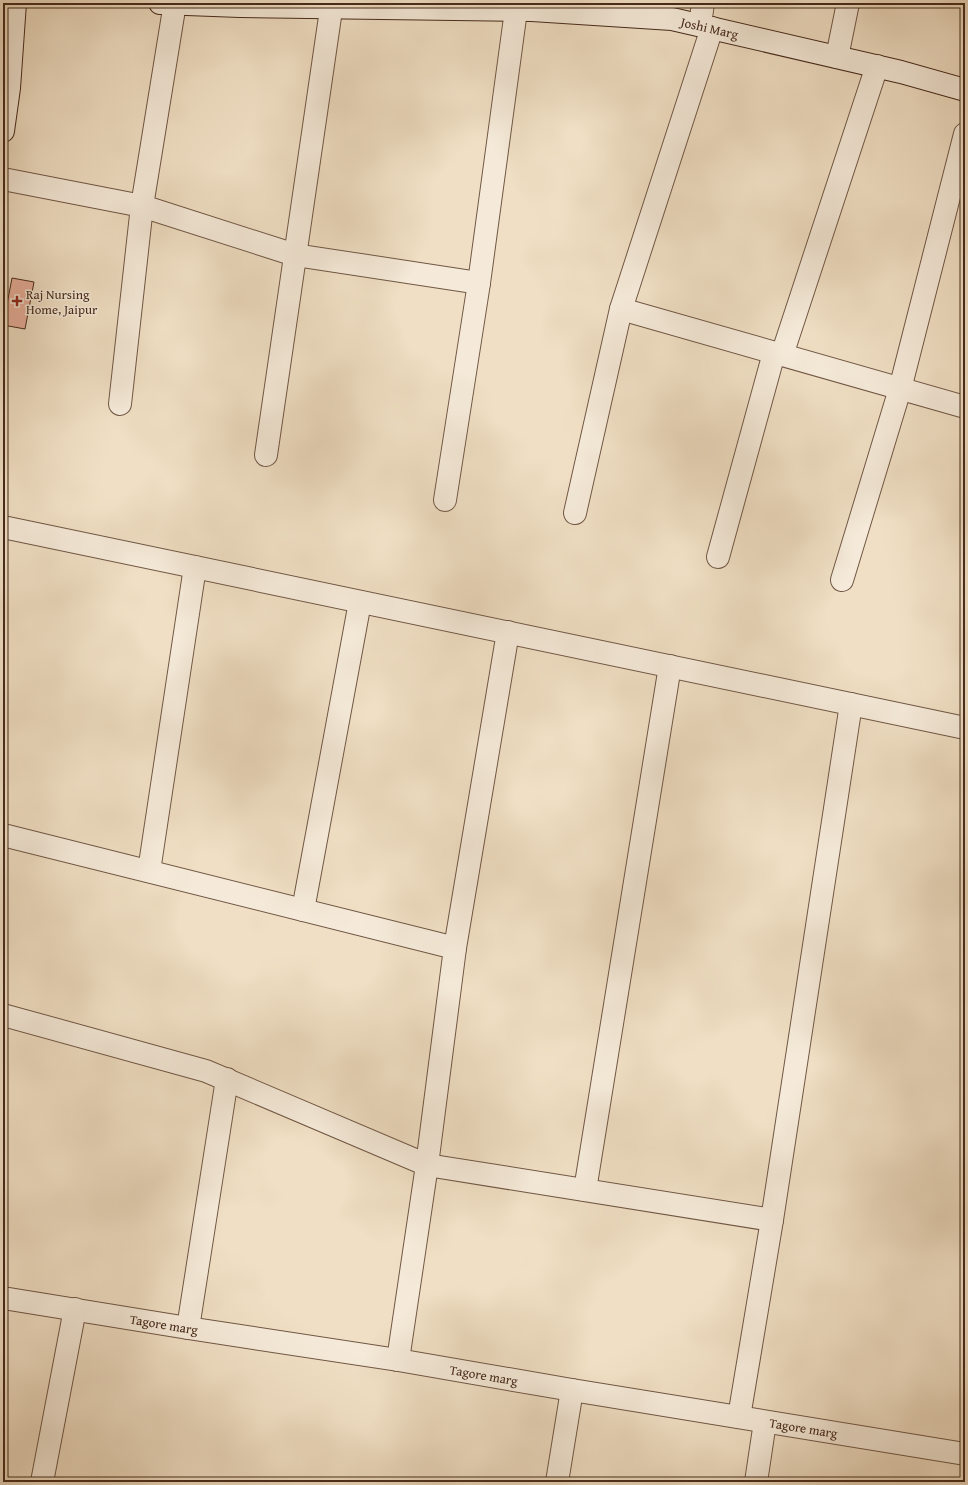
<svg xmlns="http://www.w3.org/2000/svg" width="968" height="1485" viewBox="0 0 968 1485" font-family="'Gentium Book Plus',serif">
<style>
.building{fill:#e8b09c;stroke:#472a1b}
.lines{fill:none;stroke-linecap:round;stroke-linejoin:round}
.street-casing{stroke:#715745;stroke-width:24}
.secondary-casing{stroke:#472a1b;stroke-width:24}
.street{stroke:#f5ead9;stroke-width:22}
.secondary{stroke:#f5ead9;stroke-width:22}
.poi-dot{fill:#8f2418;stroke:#f5ead9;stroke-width:1.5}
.labels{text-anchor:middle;stroke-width:3;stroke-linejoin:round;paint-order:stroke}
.street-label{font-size:13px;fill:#472a1b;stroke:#f5ead9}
.poi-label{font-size:13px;fill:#472a1b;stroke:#f5ead9;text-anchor:start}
</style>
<rect width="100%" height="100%" fill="#f0dfc4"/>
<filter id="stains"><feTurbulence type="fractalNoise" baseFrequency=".005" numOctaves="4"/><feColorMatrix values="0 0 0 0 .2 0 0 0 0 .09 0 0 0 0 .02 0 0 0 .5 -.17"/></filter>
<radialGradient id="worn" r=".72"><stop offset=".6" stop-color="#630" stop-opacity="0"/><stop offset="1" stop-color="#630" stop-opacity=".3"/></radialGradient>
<polygon class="building" points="12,278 34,282 25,329 3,325"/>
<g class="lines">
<g class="street-casing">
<g id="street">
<polyline points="700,25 703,3"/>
<polyline points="837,57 848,3"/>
<polyline points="3,179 142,206 295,255 479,283"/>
<polyline points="621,309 965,407"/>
<polyline points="782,355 877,66"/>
<polyline points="120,404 142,206 175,3"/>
<polyline points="266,455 332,3"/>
<polyline points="445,500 479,283 517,3"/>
<polyline points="575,513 621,309 712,28"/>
<polyline points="3,527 965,728"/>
<polyline points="718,557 774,353"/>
<polyline points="842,580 900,389 965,134"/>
<polyline points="3,835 455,948"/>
<polyline points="149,871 195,567"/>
<polyline points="303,910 360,602"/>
<polyline points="3,1015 206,1071 427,1165 772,1220"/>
<polyline points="585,1190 670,666"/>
<path id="s1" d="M3,1298L188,1328L398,1360L572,1390L965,1454"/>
<polyline points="188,1328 227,1079"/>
<polyline points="398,1360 427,1165 455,948 508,632"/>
<polyline points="739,1417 772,1220 851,704"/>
<polyline points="42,1482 75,1309"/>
<polyline points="557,1482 572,1390"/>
<polyline points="756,1482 765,1422"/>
</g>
</g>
<g class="secondary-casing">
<g id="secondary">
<path id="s2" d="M160,3L240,6L532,10L672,19L901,72L965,90"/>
<polyline points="3,131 9,88 15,3"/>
</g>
</g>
<use href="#street" class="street"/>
<use href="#secondary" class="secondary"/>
</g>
<path class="poi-dot" d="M15 295h4v4h4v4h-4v4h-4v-4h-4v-4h4z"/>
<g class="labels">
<g class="street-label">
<text dy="5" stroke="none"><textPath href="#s2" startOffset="551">Joshi Marg</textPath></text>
<text dy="5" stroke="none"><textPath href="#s1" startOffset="163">Tagore marg</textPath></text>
<text dy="5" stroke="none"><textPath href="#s1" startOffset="487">Tagore marg</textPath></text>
<text dy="5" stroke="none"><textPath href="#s1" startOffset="811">Tagore marg</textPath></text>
</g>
<g class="poi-label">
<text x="26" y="299">Raj Nursing<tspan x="26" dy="15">Home, Jaipur</tspan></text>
</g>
</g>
<rect width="968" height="1485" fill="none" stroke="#f0dfc4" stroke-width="16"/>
<rect x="4" y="4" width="960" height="1477" fill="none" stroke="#472a1b" stroke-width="2"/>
<rect x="8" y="8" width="952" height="1469" fill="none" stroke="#472a1b"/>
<rect width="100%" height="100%" filter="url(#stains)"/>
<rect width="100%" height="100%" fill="url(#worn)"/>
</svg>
